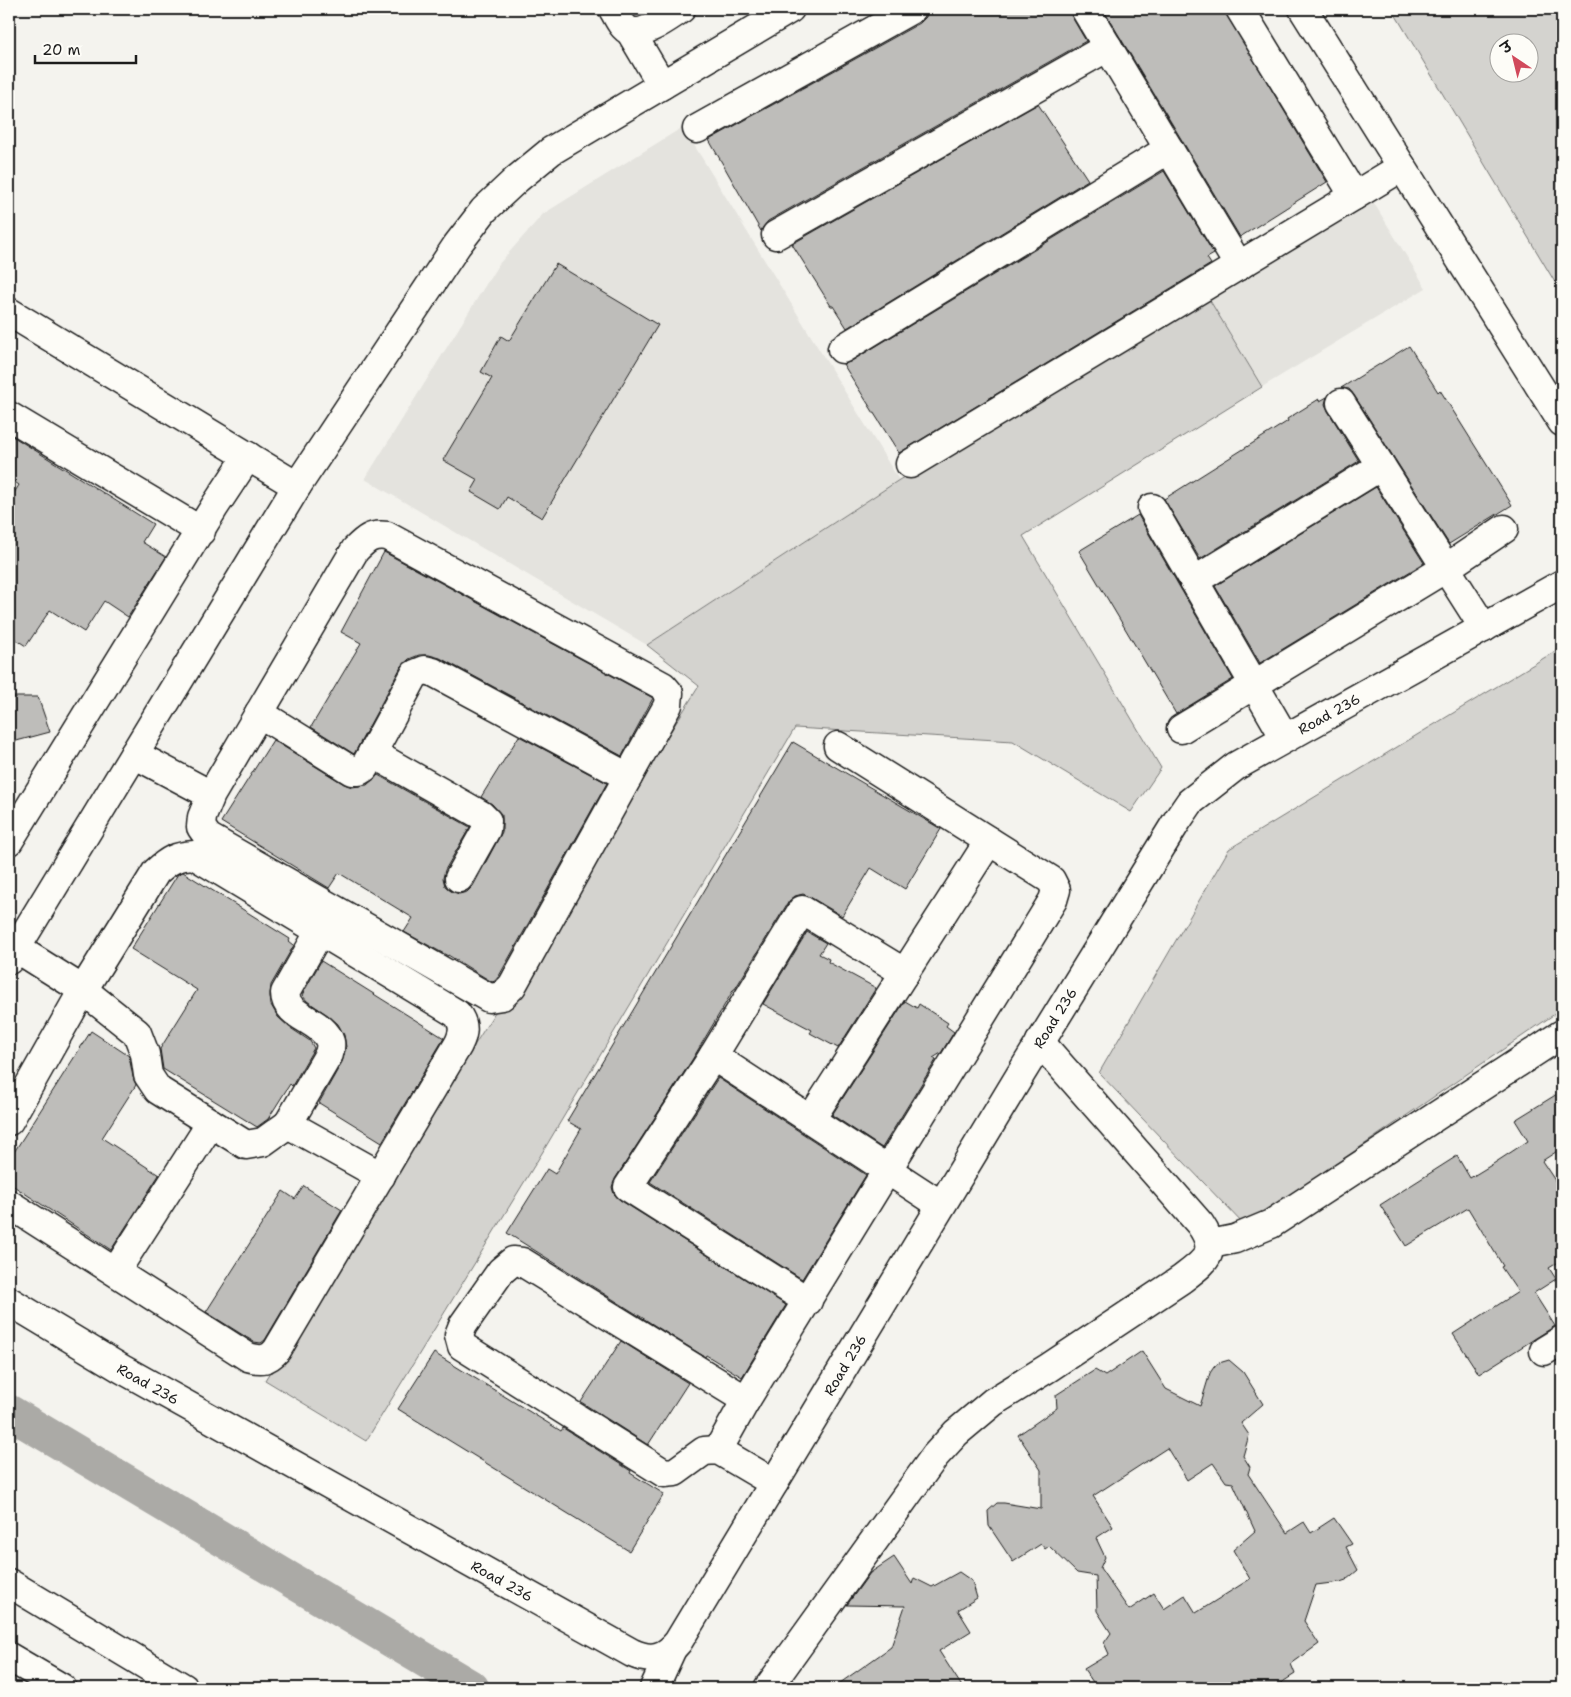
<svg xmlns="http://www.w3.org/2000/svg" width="1571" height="1697" viewBox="0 0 1571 1697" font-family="'Shantell Sans','Playpen Sans Deva',sans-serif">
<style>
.built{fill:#e4e3de}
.green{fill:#d4d3cf;stroke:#787876;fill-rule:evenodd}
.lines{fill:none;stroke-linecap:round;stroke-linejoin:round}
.canal{stroke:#abaaa6;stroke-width:35}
.building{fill:#bebdba;stroke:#1c1c1c;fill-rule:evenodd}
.minor-casing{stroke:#1c1c1c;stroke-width:31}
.tertiary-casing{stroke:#1c1c1c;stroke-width:31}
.minor{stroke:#fdfcf7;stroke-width:28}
.tertiary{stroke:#fdfcf7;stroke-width:28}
.labels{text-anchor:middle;stroke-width:5;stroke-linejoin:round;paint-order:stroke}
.street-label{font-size:14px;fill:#1c1c1c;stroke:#fdfcf7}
</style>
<rect width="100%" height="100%" fill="#f4f3ee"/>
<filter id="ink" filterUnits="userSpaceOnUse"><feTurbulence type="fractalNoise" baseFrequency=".02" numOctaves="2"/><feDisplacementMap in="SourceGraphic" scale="10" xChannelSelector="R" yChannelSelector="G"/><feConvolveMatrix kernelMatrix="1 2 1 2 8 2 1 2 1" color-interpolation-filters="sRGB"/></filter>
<g filter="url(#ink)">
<g class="built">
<polygon points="683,127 899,480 647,645 365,479 498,265 543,214"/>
<polygon points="1369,195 1426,288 1262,387 1206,294"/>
</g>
<g class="green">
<path d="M1392,9H1562V294ZM1498,42H1528V72H1498Z"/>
<polygon points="1206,294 1262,387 1023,536 1161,768 1131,812 1013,741 795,728 542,1153 366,1441 265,1380 699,686 647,645 899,480"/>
<polygon points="1562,647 1562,1009 1245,1226 1099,1073 1229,849"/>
</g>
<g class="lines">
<polyline class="canal" points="9,1412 472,1688"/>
</g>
<g class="building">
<polygon points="928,9 1069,9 1072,17 1086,41 768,221 763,227 761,231 709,140 920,23 926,17"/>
<polygon points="1103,9 1223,9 1327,182 1240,237"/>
<polygon points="1038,104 1088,180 847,328 833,306 831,306 792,244"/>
<polygon points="1164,171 1214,254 1207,258 1211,264 899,453 843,364 850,362"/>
<polygon points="556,264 658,325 542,518 507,497 500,509 471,492 478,480 443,460 492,378 481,372 501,336 509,341"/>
<polygon points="1409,346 1438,392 1440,390 1512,505 1449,544 1354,395 1349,389 1341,388"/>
<polygon points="1327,397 1325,404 1328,411 1359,461 1200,559 1164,499 1288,421 1287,419 1319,399 1320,401"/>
<polygon points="9,434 153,524 142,542 166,557 128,617 104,601 84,632 50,610 26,646 9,635 9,501 19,485 9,478"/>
<polygon points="1376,487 1424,563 1260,663 1215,586"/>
<polygon points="1138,515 1233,679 1176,714 1079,551"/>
<polygon points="384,552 653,698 622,756 440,658 429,655 419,655 409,659 401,667 354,754 311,727 361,643 341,632"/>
<polygon points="9,697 38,697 50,732 9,743"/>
<polygon points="519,736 607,783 499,976 495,981 492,982 448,955 448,956 404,932 413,918 339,873 329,888 221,822 273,740 344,784 352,787 367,785 378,775 470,827 445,870 443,878 445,886 451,891 459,894 467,892 473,886 502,832 502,815 492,804 481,797"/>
<polygon points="793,742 941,829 905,889 871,868 842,916 810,897 803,894 795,896 789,901 735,989 734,989 692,1060 615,1179 612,1187 614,1194 620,1200 786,1305 742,1377 706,1355 705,1357 507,1233 547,1169 555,1174 581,1129 567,1121"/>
<polygon points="183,872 290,939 289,941 294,945 271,985 270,996 271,1005 278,1017 289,1027 310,1041 314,1048 292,1086 290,1084 268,1119 257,1127 163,1069 160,1049 197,990 131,949 178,874"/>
<polygon points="807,932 826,943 819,954 829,959 828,962 876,988 838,1048 810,1033 812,1030 763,1004"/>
<polygon points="321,961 444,1038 382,1142 319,1103 342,1062 346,1047 344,1035 338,1024 329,1016 307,1001 302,995"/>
<polygon points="905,1001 917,1008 919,1004 948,1023 946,1026 954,1032 941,1053 933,1058 936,1060 882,1148 832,1115"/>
<polygon points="91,1031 129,1056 133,1077 136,1085 102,1138 159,1175 111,1250 9,1183 9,1160"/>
<polygon points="718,1078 866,1175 802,1279 650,1182"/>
<polygon points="1562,1091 1562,1148 1542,1161 1562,1191 1562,1260 1549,1268 1556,1279 1534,1293 1555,1326 1479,1374 1453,1334 1518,1292 1501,1267 1503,1266 1468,1208 1406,1246 1380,1205 1457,1156 1470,1178 1493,1164 1528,1141 1515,1120"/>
<polygon points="304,1186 342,1210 265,1340 261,1343 254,1342 206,1312 283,1191 295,1199"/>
<polygon points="621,1341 688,1383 648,1445 581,1402"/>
<path d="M1142,1351L1166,1389L1200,1406L1210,1373L1214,1367L1219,1363L1229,1360L1243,1372L1263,1404L1241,1423L1249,1435L1243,1456L1250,1467L1248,1474L1287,1533L1304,1522L1311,1533L1334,1518L1352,1544L1346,1547L1358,1570L1346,1580L1340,1582L1316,1585L1304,1621L1319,1644L1291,1664L1295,1674L1273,1688H1097L1084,1669L1109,1654L1104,1643L1111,1633L1097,1611L1096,1576L1077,1573L1049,1546L1045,1549L1041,1544L1013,1562L989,1526L988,1511L997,1503H1004L1041,1509V1470L1018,1435L1057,1408L1056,1395L1095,1370L1105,1376ZM1167,1448L1187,1480L1213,1463L1226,1482L1233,1483L1255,1531L1233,1550L1250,1579L1196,1613L1185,1595L1164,1609L1154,1593L1129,1610L1100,1568L1105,1557L1096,1538L1113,1527L1093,1496Z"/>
<polygon points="434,1353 561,1431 563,1428 631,1471 630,1473 664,1494 629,1551 398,1409"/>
<polygon points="894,1557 912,1584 914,1578 932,1587 959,1572 972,1581 977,1598 958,1610 971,1631 939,1651 963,1688 833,1688 891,1647 905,1606 847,1605 870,1573"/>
</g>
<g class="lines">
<g class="minor-casing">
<g id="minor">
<path d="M613,9C617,16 622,28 630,31C644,36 670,16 681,9"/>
<polyline points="1085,9 1239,266"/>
<polyline points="1240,9 1354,196"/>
<polyline points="1303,9 1562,422"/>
<polyline points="630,31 662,85"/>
<polyline points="697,129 912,9"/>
<polyline points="776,235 1108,47"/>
<polyline points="9,312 297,486"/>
<polyline points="842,349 1169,149"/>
<polyline points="1341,403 1484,628"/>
<polyline points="9,416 201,531"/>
<polyline points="910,464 1402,167"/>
<polyline points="1152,508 1285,738"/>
<polyline points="1194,581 1381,466"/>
<polyline points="259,713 352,771 359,771 364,768 415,674 425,670 433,672 628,777"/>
<polyline points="1181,729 1446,568 1504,529"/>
<polyline points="372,753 481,815 487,821 486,830 459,878"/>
<path d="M134,754L211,795L355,550C366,539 371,534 387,536L663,686L669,693L668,705L512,986L502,996L489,998L208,837L201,827L202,817L211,795"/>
<polyline points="9,841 215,506 248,456"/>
<polyline points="16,948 83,990 137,1033 145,1054 148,1075 158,1090 246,1145 263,1142 288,1124 381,1176"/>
<polyline points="9,960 297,486 457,245 484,210 517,179 551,151 790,9"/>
<polyline points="713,1056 941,1205"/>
<polyline points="811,1119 989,841"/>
<path d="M9,1121L83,990L156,872C169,860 176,856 194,855L457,1014C465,1025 464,1033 458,1045L277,1350C268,1360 262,1361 248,1357L9,1204"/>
<path d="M288,1124L329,1054C330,1050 331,1046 330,1042C324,1020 285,1018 285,993L320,931"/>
<polyline points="1211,1244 1235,1239 1271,1224 1562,1034"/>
<polyline points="116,1271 211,1123"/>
<polyline points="808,1301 628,1187 713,1056 802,910 905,973"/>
<polyline points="1544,1351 1562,1340"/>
<polyline points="746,1400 522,1262 513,1261 501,1271 463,1325 459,1335 462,1346 664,1473 675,1472 704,1451 718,1450 774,1483"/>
<polyline points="718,1450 746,1400 1053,900 1056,890 1051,880 838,746"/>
<path d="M768,1688L935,1456L956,1433L993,1402L1048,1368L1182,1279C1205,1261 1220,1253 1200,1224L1040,1042"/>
</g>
</g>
<g class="tertiary-casing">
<g id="tertiary">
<path d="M9,1301L122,1369L632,1653C652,1662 665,1658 678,1642L1022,1072L1177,821L1190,802L1236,766L1562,584"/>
<polyline points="9,1583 184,1688"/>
<polyline points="9,1657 62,1688"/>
<polyline points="654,1688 671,1651"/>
</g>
</g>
<use href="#minor" class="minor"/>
<use href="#tertiary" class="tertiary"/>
</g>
</g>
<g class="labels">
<g class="street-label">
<text transform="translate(1329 714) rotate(-29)" y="5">Road 236</text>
<text transform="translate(1055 1018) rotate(-58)" y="5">Road 236</text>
<text transform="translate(845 1365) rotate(-59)" y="5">Road 236</text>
<text transform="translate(148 1384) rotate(29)" y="5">Road 236</text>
<text transform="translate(502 1581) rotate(29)" y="5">Road 236</text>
</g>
</g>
<rect width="1571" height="1697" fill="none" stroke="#fdfcf7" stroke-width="30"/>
<rect x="15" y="15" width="1541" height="1667" fill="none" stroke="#1c1c1c" stroke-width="2" filter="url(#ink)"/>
<g transform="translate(1514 58) rotate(325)"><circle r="24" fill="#fdfcf7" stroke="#a3a29f"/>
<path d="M0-4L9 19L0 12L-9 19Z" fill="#d1495b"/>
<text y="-8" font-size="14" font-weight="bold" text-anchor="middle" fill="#1c1c1c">उ</text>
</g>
<path d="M35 55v8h101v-8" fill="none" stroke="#1c1c1c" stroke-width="2.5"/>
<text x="42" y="55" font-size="15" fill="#1c1c1c" stroke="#fdfcf7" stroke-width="4" paint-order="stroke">20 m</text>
</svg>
